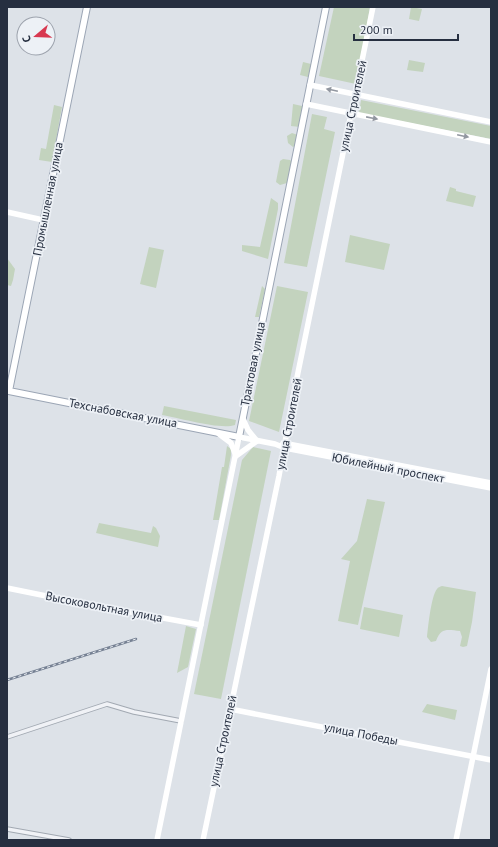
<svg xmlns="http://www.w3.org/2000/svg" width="498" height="847" viewBox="0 0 498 847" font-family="'PT Sans',sans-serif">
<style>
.green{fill:#c3d3be}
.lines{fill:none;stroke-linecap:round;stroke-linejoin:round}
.street-casing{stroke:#a2a9b2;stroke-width:5.5}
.primary-casing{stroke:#9ca6b5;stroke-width:8}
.street{stroke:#f0f2f6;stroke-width:3.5}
.secondary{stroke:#fff;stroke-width:5.5}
.primary{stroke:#fff;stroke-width:6}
.rail-casing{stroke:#768193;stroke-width:2.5}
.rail{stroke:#edf1f6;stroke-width:1;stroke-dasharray:3;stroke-linecap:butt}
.oneway{fill:#9297a0}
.labels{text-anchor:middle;stroke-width:3.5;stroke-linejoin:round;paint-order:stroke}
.street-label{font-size:12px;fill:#262f40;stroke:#edf1f6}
</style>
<rect width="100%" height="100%" fill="#dde2e8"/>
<g class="green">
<polygon points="334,7 370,7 356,84 319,76"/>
<polygon points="411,7 422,9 419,21 409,19"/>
<polygon points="409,60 425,63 423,72 407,70"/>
<polygon points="303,62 311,64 308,77 300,75"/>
<polygon points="361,100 491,126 491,139 359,113"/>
<polygon points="293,104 302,106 303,108 300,127 291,126"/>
<polygon points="54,105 62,107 52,162 39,160 41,148 46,149"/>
<polygon points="312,114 327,117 324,129 335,132 307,267 284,263"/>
<polygon points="292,133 298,135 296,145 293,147 288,143 287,136"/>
<polygon points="283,159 290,160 292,162 287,183 280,185 276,182 280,161"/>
<polygon points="450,187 456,189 456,191 476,196 473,207 446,201"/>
<polygon points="271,198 278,203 278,209 268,259 242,251 242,245 260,247"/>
<polygon points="350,235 390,244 384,270 345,262"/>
<polygon points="149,247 164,250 156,288 140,284"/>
<polygon points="7,258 15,269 13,280 11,286 7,285"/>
<polygon points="262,286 265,289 259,317 255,317"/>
<polygon points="277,286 308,292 279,432 249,421"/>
<path d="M164,406L236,420L235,425C220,430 180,418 162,415Z"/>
<polygon points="227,446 231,449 231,455 219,520 213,520 222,467 224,467"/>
<polygon points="253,447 271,451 221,699 194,694 242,460"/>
<polygon points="367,499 385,502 358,625 338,621 350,561 341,559 357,541"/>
<polygon points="99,523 151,533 153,526 156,528 160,536 158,547 96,533"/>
<path d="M442,586L476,592L472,622L467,646L463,647L460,646L462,637L460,631C448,630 441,627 436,641L431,642L427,637C428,628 431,596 437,589C438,587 440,587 442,586Z"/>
<polygon points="364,607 403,615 399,637 360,629"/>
<polygon points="186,626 196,629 188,667 177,673"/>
<polygon points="427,704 457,710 455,720 422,712"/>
</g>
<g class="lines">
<g class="street-casing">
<g id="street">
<polyline points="7,737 107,704 134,712 181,721"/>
<polyline points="7,829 69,840"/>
</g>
</g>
<g class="primary-casing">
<polyline id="primary" points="87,7 9,391 239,437 326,7"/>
</g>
<use href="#street" class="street"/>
<g class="secondary">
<polyline points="310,85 491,122"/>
<polyline points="306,104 491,142"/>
<polyline points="7,212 43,220"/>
<polyline points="243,419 248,430 257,441"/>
<polyline points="219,434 231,443 236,456 257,441"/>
<polyline points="283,443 491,483"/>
<polyline points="7,588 71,601 201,625"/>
<polyline points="230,709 491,760"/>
<polyline points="157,840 239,437 275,444 285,448 491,488"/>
<polyline points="203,840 279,476 294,392 373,7"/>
<polyline points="456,840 491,669"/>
</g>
<use href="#primary" class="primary"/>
<g class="rail-casing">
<polyline id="rail" points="7,680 136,639"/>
</g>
<use href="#rail" class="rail"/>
</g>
<defs><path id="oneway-solid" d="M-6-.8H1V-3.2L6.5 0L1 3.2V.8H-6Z"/></defs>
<g class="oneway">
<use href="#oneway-solid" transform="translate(332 90) rotate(-168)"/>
<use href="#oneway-solid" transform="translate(372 118) rotate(11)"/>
<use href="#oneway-solid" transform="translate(463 136) rotate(12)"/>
</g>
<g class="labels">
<g class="street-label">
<text transform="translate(353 106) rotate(-78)" y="4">улица Строителей</text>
<text transform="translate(48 199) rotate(-79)" y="4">Промышленная улица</text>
<text transform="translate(253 364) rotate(-79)" y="4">Трактовая улица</text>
<text transform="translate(123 413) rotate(11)" y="4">Техснабовская улица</text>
<text transform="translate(289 424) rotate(-79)" y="4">улица Строителей</text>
<text transform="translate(388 468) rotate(11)" y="4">Юбилейный проспект</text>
<text transform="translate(104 607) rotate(11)" y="4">Высоковольтная улица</text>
<text transform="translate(361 734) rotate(11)" y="4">улица Победы</text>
<text transform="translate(223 741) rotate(-78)" y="4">улица Строителей</text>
</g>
</g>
<rect width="498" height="847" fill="none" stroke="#262f40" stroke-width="16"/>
<g transform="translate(36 36) rotate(251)"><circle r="19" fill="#edf1f6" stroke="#9da3ad"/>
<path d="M0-3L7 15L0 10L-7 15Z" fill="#d83850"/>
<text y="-6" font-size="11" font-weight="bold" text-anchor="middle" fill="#262f40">С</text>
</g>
<path d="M354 34v6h104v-6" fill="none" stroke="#262f40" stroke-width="2"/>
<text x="360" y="34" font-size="12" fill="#262f40" stroke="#edf1f6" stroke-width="3" paint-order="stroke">200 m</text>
</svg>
